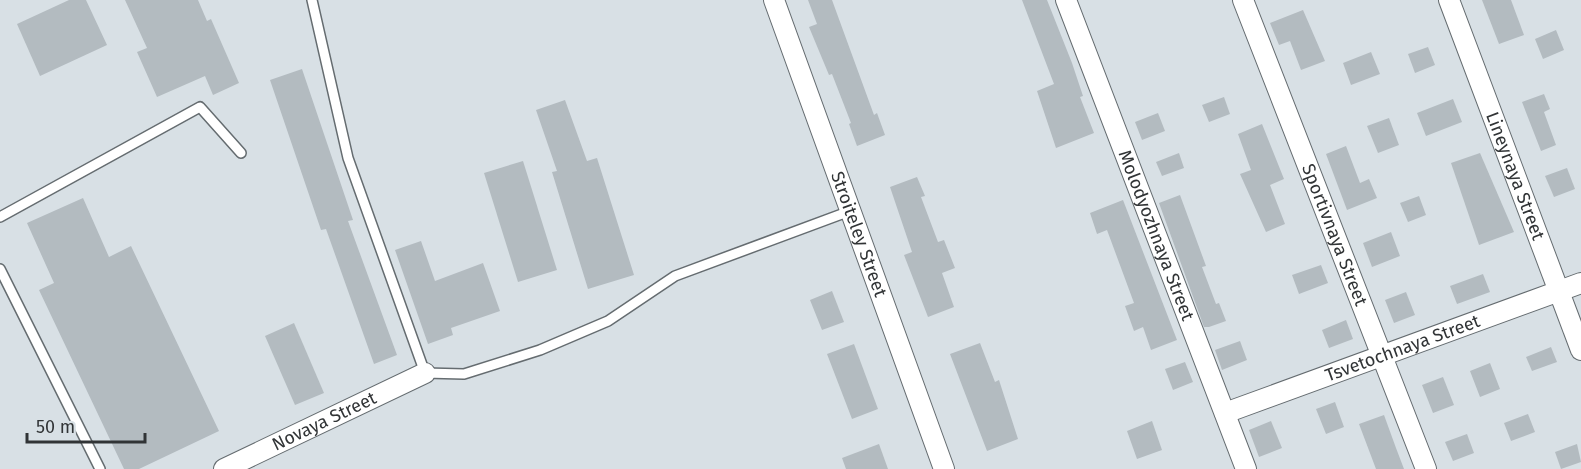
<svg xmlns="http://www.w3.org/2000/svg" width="1581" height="469" viewBox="0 0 1581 469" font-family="'Fira Sans',sans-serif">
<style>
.building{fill:#b3bbc0}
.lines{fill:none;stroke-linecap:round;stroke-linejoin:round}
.service-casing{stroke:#656c70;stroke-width:12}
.minor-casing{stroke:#656c70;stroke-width:22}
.service{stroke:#fff;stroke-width:9}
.minor{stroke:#fff;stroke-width:20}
.labels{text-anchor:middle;stroke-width:5;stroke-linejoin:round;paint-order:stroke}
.street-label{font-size:18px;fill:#313436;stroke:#d8e0e5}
</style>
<rect width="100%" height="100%" fill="#d8e0e5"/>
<g class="building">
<polygon points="69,0 86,0 107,45 40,76 17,24"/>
<polygon points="125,0 198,0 207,21 211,19 239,83 213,95 205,76 157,97 137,52 147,48"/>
<polygon points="808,0 832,0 874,115 877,113 885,135 857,146 849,124 851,123 832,74 829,75 809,27 817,24"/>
<polygon points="1022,0 1047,0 1072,63 1083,96 1080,97 1094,133 1056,148 1037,91 1054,84"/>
<polygon points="1482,0 1511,0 1524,35 1499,44"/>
<polygon points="1303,10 1325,61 1301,70 1290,41 1279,45 1270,23"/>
<polygon points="1556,30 1564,50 1543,59 1535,39"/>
<polygon points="1428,47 1435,65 1415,73 1408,54"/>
<polygon points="1371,52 1380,74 1351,85 1343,63"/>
<polygon points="302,69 353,220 348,221 397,355 374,364 326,229 321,230 270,80"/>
<polygon points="1544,94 1550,109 1544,112 1556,145 1541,151 1522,102"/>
<polygon points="1224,97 1230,114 1209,122 1202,105"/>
<polygon points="1453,99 1462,122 1426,136 1417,113"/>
<polygon points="565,100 587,161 597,158 634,275 588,289 552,172 557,171 536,110"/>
<polygon points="1158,113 1165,131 1142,140 1135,122"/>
<polygon points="1389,118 1399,145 1378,153 1367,126"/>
<polygon points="1262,124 1284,179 1270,185 1285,224 1266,232 1240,174 1251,170 1238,134"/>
<polygon points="1346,146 1360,183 1369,179 1377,198 1347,210 1326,154"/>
<polygon points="1179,153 1184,168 1162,176 1156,162"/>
<polygon points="1480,153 1514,232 1479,245 1451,163"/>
<polygon points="523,161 557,270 518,282 484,173"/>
<polygon points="1567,168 1575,189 1554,197 1545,176"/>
<polygon points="917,177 925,196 921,197 938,242 944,240 955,268 942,273 954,307 928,317 904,255 912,252 890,187"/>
<polygon points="1180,195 1206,266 1202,267 1216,304 1219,303 1226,321 1209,327 1204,327 1159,203"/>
<polygon points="1419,196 1426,215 1408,222 1400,203"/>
<polygon points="83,198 109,257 131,246 219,431 139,469 124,469 39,290 54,283 27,223"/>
<polygon points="1123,200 1177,340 1151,350 1143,327 1134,331 1125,306 1134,303 1107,230 1097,234 1090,213"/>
<polygon points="1391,232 1400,256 1372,267 1363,243"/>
<polygon points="421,241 435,281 483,263 500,311 451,328 453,335 428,344 395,250"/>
<polygon points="1321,265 1328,283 1299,294 1292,275"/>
<polygon points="1483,274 1490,292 1457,304 1450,286"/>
<polygon points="832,291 844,322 822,330 810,300"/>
<polygon points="1406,292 1415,315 1394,323 1385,300"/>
<polygon points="1346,320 1353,339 1329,348 1322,330"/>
<polygon points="294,323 324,393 295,405 265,336"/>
<polygon points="1240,341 1247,360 1222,370 1215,350"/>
<polygon points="980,343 995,382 999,380 1018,439 987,451 950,354"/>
<polygon points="854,344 878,409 852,419 827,354"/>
<polygon points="1551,347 1557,362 1532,371 1526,357"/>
<polygon points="1185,362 1193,382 1173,390 1165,369"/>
<polygon points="1490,363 1500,389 1480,397 1470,371"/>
<polygon points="1443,377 1454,405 1433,413 1422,385"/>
<polygon points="1335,402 1344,427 1326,434 1316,409"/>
<polygon points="1528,414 1535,432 1511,441 1504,423"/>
<polygon points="1384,415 1396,448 1404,469 1376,469 1359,424"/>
<polygon points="1152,421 1162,450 1137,459 1127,431"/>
<polygon points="1271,421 1282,448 1259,457 1249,430"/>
<polygon points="1467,434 1474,453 1453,461 1445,442"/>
<polygon points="879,444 888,469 846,469 842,458"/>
<polygon points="1577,444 1581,462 1561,469 1555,452"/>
</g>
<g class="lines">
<g class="service-casing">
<g id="service">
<polyline points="312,0 348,158 425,373 464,374 540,350 608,321 675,276 850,211"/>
<polyline points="0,217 200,107 241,153"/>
<polyline points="0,269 100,469"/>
</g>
</g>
<g class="minor-casing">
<g id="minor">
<path id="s1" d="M774,0L944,469"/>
<path id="s2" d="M1066,0L1246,469"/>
<path id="s3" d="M1243,0L1426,469"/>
<path id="s4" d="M1449,0L1581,350"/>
<path id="s5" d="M1225,413L1581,283"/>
<path id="s6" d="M224,469L425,373"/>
</g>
</g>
<use href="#service" class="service"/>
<use href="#minor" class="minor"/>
</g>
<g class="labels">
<g class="street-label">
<text dy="6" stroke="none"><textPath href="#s4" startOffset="188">Lineynaya Street</textPath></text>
<text dy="6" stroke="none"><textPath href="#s2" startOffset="252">Molodyozhnaya Street</textPath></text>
<text dy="6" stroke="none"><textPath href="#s1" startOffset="249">Stroiteley Street</textPath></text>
<text dy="6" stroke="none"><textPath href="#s3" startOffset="252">Sportivnaya Street</textPath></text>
<text dy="6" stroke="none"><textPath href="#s5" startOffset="189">Tsvetochnaya Street</textPath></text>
<text dy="6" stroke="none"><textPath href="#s6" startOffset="111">Novaya Street</textPath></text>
</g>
</g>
<path d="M27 433v9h118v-9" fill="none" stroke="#313436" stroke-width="3"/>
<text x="36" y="433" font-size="18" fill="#313436" stroke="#d8e0e5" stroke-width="4.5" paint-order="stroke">50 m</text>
</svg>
